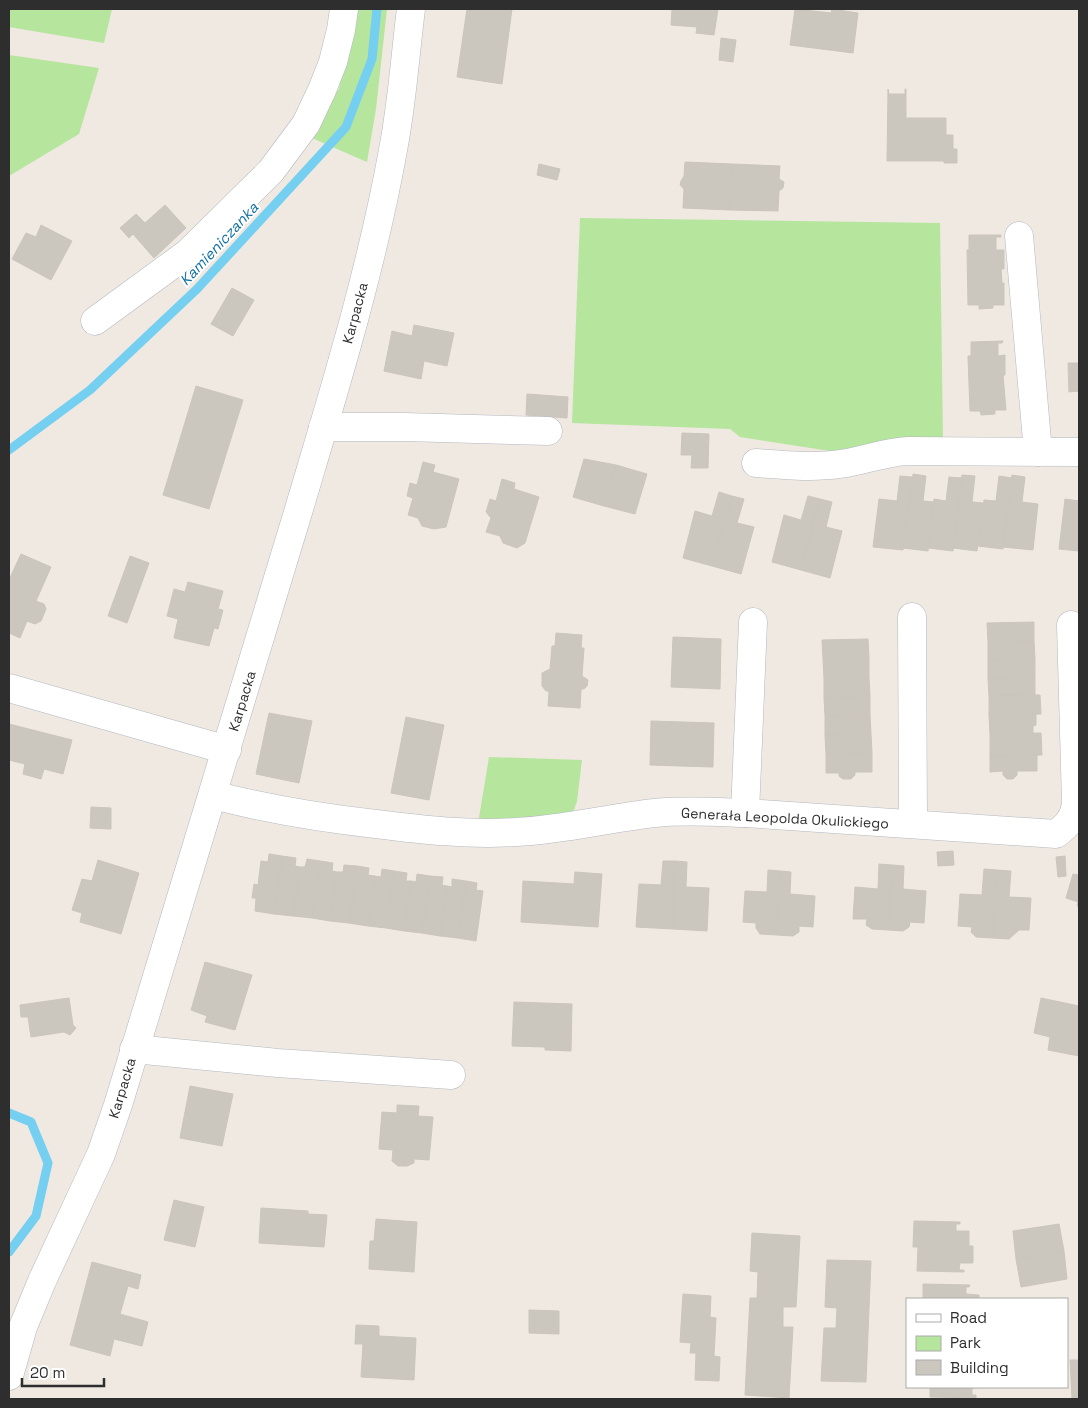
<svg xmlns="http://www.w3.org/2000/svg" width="1088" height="1408" viewBox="0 0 1088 1408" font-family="'Space Grotesk',sans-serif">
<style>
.green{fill:#b6e59e}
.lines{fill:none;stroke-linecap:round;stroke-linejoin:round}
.stream{stroke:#75cff0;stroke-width:9}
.building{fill:#cbc7bf;stroke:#cbc5ba}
.minor-casing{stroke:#b4b7c1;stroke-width:29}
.minor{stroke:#fff;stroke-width:28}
.labels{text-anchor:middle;stroke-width:4;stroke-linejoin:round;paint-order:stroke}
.street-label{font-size:14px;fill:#2e2e2e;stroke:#fff}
.water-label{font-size:15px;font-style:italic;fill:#0d6fa3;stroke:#fff}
</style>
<rect width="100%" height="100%" fill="#efe9e1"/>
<g class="green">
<polygon points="9,9 112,9 104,43 9,27"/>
<polygon points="354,9 387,9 376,109 367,162 305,135 339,89"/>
<polygon points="9,55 99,68 79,134 9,176"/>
<polygon points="580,218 940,223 943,442 843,453 740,437 730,429 572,423"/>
<polygon points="489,757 582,760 577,801 574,810 562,820 478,824"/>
</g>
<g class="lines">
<g class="stream">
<polyline points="9,450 90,390 197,289 346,127 372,59 377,9"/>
<polyline points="9,1113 31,1122 48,1163 36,1216 9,1252"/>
</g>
</g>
<g class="building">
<polygon points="467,9 512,9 502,84 457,77"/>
<polygon points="672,9 718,9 714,35 696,33 697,27 671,25"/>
<polygon points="795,9 831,13 832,9 858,13 853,53 790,45"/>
<polygon points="721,38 736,40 733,62 719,60"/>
<polygon points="888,89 889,94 905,94 905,89 906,89 906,118 946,118 946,135 953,135 953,149 957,149 957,163 944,163 944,161 887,161"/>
<polygon points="685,162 732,164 730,210 683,208 684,189 680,185 681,181 684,176"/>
<polygon points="539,164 560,169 557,180 537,175"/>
<polygon points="732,164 780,166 779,179 784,182 783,188 779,191 778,211 730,210"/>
<polygon points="165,205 186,228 154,258 133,234 129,238 120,228 136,214 145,223"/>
<polygon points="41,225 72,241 51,280 12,259 26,233 36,237"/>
<polygon points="969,235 1001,235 1001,237 996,237 996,250 1004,250 1004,269 1001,269 1002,283 1004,283 1004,305 993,305 993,308 979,309 979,305 968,305 967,250 969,250"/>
<polygon points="232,288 254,300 233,336 211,324"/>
<polygon points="414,325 454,333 447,366 424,361 421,379 384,371 392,331 412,336"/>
<polygon points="1003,341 1002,343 998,343 998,356 1005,355 1005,375 1003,375 1006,410 995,410 995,414 981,415 980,411 970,411 968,356 971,356 971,342"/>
<polygon points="1068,363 1079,363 1079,391 1069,392"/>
<polygon points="196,386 243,400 209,509 163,495"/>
<polygon points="527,394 568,397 567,418 526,415"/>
<polygon points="682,433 709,434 708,468 691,468 692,455 681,455"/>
<polygon points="584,459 616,465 604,506 573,497"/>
<polygon points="423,462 435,465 433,472 459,479 446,527 434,529 422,526 418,518 408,515 413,498 407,496 410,483 417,485"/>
<polygon points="616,465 647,474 635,514 604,506"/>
<polygon points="913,474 926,476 923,501 934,502 928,551 903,548"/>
<polygon points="962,475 975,476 972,502 983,503 977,551 953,548"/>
<polygon points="1012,475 1025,477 1022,502 1038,504 1033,550 1003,547"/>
<polygon points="900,476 912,477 903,550 873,547 879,499 897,501"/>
<polygon points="999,476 1012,478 1003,549 978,546 984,500 996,501"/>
<polygon points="949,477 962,478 953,551 928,548 934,499 946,501"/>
<polygon points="502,479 515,483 514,489 539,497 525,543 517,548 503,543 500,536 486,532 491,518 486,512 490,499 496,501"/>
<polygon points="719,492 732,496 712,566 683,558 695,511 712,516"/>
<polygon points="732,496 744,499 737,523 754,527 741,574 712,566"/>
<polygon points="808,496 820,499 801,570 772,562 784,515 801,520"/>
<polygon points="820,499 832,502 826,527 842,531 830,578 801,570"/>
<polygon points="1065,499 1079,501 1079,551 1059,549"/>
<polygon points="21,554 51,567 36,601 44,604 46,609 41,621 35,624 27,621 20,638 9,633 9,580"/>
<polygon points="130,556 149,563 127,623 108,616"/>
<polygon points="188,582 223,591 218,609 223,610 218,629 214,628 209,646 174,638 178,619 167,616 174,589 185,592"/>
<polygon points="1034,622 1034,641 988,642 987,623"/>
<polygon points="556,633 582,635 581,648 584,648 582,676 588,680 587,686 584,689 581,689 580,708 548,706 549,691 546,691 542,686 542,673 550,669 552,646 555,646"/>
<polygon points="673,637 721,639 720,689 671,687"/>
<polygon points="868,639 869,658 823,659 822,640"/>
<polygon points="1034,641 1035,659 988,660 988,642"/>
<polygon points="869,658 869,677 824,679 823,659"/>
<polygon points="1035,659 1035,678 988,679 988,660"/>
<polygon points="869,677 870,696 824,698 824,679"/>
<polygon points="1035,678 1035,695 989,696 988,679"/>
<polygon points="1035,695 1040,695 1041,714 989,715 989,696"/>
<polygon points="870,696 870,715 825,716 824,698"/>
<polygon points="269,713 312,721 299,783 256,774"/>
<polygon points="1036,714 1036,725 1033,726 1033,734 990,734 989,715"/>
<polygon points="870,715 871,734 825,735 825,716"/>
<polygon points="406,717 444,725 429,800 391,793"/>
<polygon points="651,721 714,723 713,767 650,765"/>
<polygon points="9,724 72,740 63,774 44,769 41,779 23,774 25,764 9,760"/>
<polygon points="1041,733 1042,755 990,756 990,734"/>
<polygon points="871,734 872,753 826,754 825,735"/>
<polygon points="872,753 872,772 855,772 855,775 851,779 843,779 839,776 839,773 826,773 826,754"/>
<polygon points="1037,755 1037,771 1017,771 1017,775 1013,779 1007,779 1003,775 1003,771 990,772 990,756"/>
<polygon points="91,807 111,808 111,829 90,828"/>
<polygon points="953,851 954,865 938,866 937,852"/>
<polygon points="269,854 282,856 274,914 255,911 256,898 252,898 254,884 258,885 261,861 268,862"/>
<polygon points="282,856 296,858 295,866 300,867 293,916 274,914"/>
<polygon points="1065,856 1066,876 1058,877 1056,857"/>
<polygon points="307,859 320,861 312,918 293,916 300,867 305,867"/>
<polygon points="98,860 139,873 121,934 80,922 82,913 72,910 82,879 92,881"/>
<polygon points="320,861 333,863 332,871 337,872 330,921 312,918"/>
<polygon points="663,861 675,861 673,929 636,927 639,884 661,885"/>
<polygon points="675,861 687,862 686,887 709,888 707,931 673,929"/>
<polygon points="879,864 892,865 888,930 872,929 866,925 867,919 853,919 855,887 878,889"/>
<polygon points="344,865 357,866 349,923 330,921 337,872 343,872"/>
<polygon points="892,865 904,866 903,889 926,891 924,923 910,922 909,927 903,931 888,930"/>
<polygon points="357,866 369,868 368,875 375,876 368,926 349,923"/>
<polygon points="382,869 394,871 386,928 368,926 375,876 381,877"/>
<polygon points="984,869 997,870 993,938 976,937 971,932 972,927 958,926 960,894 982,895"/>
<polygon points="768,870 780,871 777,935 760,934 756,928 756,923 743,922 745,891 767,892"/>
<polygon points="997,870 1011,871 1009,897 1031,898 1029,930 1019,930 1009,939 993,938"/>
<polygon points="394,871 407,873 406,881 411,881 404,931 386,928"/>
<polygon points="780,871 791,872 790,894 815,896 813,927 799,926 799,932 793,936 777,935"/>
<polygon points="575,872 602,874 598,927 521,922 523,881 574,884"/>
<polygon points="417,874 430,876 422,933 404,931 411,881 416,882"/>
<polygon points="1073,874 1079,875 1079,908 1077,905 1078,902 1066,898"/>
<polygon points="430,876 443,877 442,885 447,886 440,936 422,933"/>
<polygon points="452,879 466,881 458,938 440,936 447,886 452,887"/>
<polygon points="466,881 477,883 476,890 483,891 476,941 458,938"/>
<polygon points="205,962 252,975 235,1030 205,1022 207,1016 191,1010"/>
<polygon points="69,998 73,1025 76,1028 70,1035 64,1032 31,1037 28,1017 21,1017 20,1005"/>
<polygon points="1041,998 1079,1006 1079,1056 1048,1050 1050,1037 1034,1033"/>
<polygon points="514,1002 572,1004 571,1051 545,1050 545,1047 512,1046"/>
<polygon points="190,1086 233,1094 222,1146 180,1138"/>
<polygon points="397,1105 419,1106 418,1116 433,1117 429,1160 414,1159 414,1163 407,1166 398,1166 392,1161 393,1150 379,1149 382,1112 397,1113"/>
<polygon points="174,1200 204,1207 195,1247 164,1240"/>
<polygon points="261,1208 308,1211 308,1214 327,1215 324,1247 259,1243"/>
<polygon points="376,1219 417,1222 414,1272 369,1269 370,1241 374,1241"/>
<polygon points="914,1221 960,1222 960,1224 956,1224 956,1231 969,1231 969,1246 973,1246 973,1263 960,1263 959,1270 964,1270 964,1272 917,1271 918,1247 913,1247"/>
<polygon points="1059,1224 1064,1251 1016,1259 1013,1231"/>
<polygon points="752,1233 800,1236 796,1307 783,1307 783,1327 793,1327 789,1398 745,1395 750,1298 757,1298 758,1272 750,1271"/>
<polygon points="1064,1251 1067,1279 1021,1287 1016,1259"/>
<polygon points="827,1260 871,1261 866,1382 821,1381 824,1328 836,1328 837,1308 825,1307"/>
<polygon points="92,1262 141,1275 138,1289 128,1286 120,1314 148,1322 142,1346 114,1339 110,1356 70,1345"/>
<polygon points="923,1284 970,1285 969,1287 966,1287 966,1294 979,1295 979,1299 923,1299"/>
<polygon points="683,1294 711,1296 710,1317 716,1318 714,1356 720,1357 719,1381 695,1380 696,1353 690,1353 691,1343 680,1342"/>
<polygon points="529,1310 559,1311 559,1334 529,1333"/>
<polygon points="356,1325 379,1326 379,1336 416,1338 414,1380 361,1377 363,1344 355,1344"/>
<polygon points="1070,1360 1079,1360 1079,1399 1072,1399"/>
<polygon points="930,1387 986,1387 972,1388 972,1395 976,1395 976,1398 930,1397"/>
</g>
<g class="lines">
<g class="minor-casing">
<g id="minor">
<polyline points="1019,236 1038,452"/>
<polyline points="95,321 188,253 271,171 306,124 322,90 333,62 341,30 344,9"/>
<polyline points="323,427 404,427 548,431"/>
<path d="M756,463C784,465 812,468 840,464C863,461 884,452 908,451L1079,452"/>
<polyline points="912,617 913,824"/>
<polyline points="9,688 227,750"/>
<path d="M213,795C267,809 321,818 376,824C423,830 469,835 516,832C563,830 608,818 655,813C684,810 715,812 745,813L1056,834C1068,825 1074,818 1076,803L1071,625"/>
<polyline points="745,813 753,622"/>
<polyline points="134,1049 278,1063 451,1075"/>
<path d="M9,1376L23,1327L42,1281L101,1154L118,1105C177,906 240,708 299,509C334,391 371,272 393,150C402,104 405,56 411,9"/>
</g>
</g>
<use href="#minor" class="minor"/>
</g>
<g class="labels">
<g class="street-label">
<text transform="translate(355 313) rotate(-75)" y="5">Karpacka</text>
<text transform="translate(242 701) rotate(-73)" y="5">Karpacka</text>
<text transform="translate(785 818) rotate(3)" y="5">Generała Leopolda Okulickiego</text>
<text transform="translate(122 1088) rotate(-73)" y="5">Karpacka</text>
</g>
<g class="water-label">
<text transform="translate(219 244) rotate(-47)" y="5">Kamieniczanka</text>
</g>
</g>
<rect width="1088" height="1408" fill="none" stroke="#2e2e2e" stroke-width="20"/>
<rect x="906" y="1298" width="162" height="90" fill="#ffffff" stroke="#ababab"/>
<rect x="916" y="1314" width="25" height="8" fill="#ffffff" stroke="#ababab"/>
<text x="950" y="1323" font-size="15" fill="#2e2e2e">Road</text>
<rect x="916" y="1336" width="25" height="15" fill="#b6e59e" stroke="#ababab"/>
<text x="950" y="1348" font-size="15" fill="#2e2e2e">Park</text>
<rect x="916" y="1360" width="25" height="15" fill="#cbc7bf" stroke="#ababab"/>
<text x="950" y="1373" font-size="15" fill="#2e2e2e">Building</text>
<path d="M22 1378v8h82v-8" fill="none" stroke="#2e2e2e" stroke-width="2.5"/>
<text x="30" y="1378" font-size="15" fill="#2e2e2e" stroke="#ffffff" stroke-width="4" paint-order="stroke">20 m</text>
</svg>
